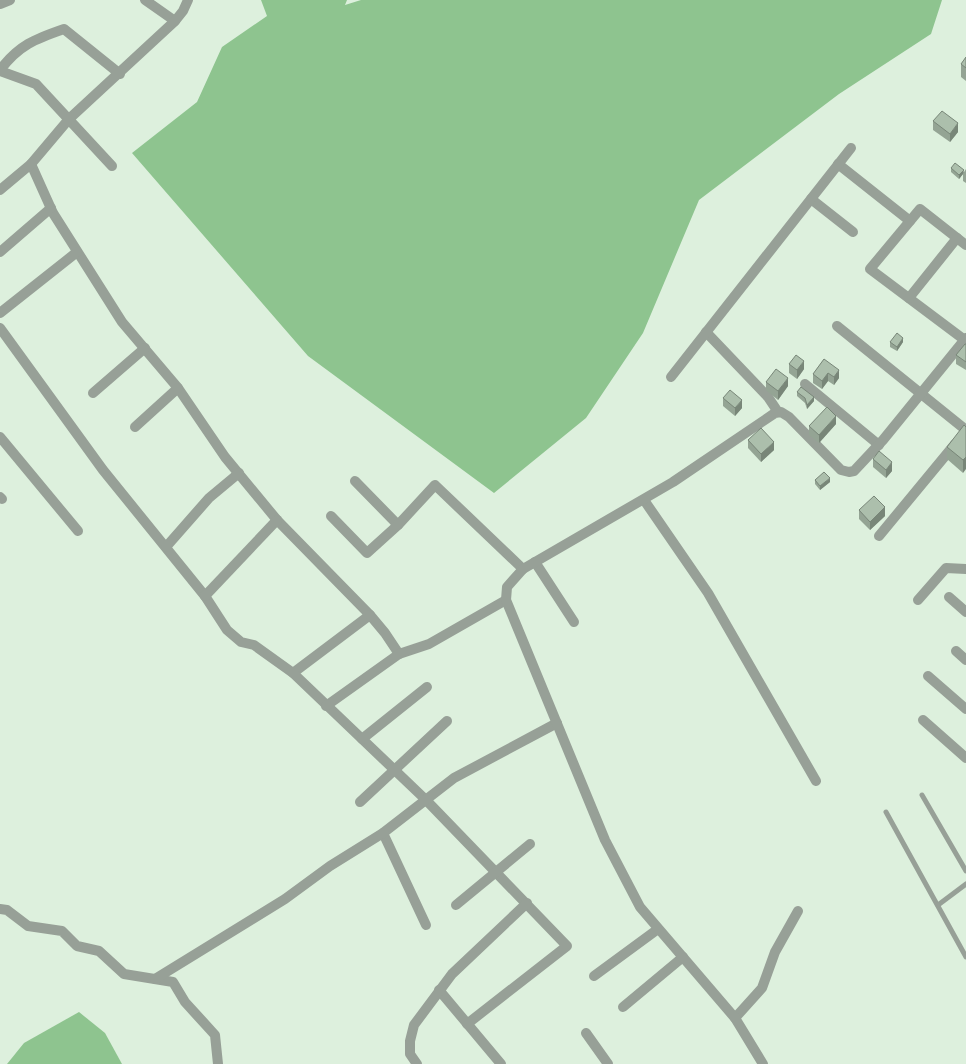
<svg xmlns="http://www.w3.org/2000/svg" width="966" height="1064" viewBox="0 0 966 1064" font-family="Mulish,sans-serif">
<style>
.water{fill:#8ec48f}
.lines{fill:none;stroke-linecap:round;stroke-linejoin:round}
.service{stroke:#97a097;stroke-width:5}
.minor{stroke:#97a097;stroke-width:10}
.wall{fill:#94a494}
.shaded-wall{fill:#788678}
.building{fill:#acbfac;stroke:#788678}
</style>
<rect width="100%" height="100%" fill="#ddf0dd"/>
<g class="water">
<polygon points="261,0 347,0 345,5 361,0 942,0 931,34 839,94 699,200 643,333 586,418 494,493 308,356 132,153 197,102 222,47 267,16"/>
<polygon points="79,1012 105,1033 122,1064 7,1064 24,1043"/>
</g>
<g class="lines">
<g class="service">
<polyline points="922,795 966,871"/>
<polyline points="886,812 966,957"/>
<polyline points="938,905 966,884"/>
</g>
<g class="minor">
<polyline points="145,0 175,21"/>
<polyline points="0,4 10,0"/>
<path d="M0,70C19,45 35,39 64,29L120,74"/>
<polyline points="0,71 36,84 112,166"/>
<polyline points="31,164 53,213 122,322 178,388 225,457 277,520 370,615 293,673"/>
<polyline points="838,164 910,221"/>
<polyline points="0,190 31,164 69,119 175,21 183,11 188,0"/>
<polyline points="811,199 853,232"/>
<polyline points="966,245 920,209 870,269 966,341"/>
<polyline points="0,252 51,208"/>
<polyline points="909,298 957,238"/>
<polyline points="0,313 77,252"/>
<polyline points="837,326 966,430"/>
<polyline points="0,328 103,470 205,596 227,630 241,642 254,645 293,673 426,800 567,946 467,1024"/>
<polyline points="706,332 768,397 778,412"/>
<polyline points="671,377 851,148"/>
<polyline points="805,384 879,445"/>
<polyline points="93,393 145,348"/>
<polyline points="135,427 178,388"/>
<polyline points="0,437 78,531"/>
<polyline points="355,481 398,525"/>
<polyline points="0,497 2,499"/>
<polyline points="644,500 708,593 816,781"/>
<polyline points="331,516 367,553 398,525 435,485 523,569"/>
<polyline points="879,536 955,444"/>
<polyline points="166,547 209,498 239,473"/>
<polyline points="535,562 574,622"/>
<polyline points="205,596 277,520"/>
<polyline points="949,597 966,612"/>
<polyline points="918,600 946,568 966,569"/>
<polyline points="370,615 385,633 399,654"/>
<polyline points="956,651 966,660"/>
<polyline points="928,676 966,709"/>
<polyline points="326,706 399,654 429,644 506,600"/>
<polyline points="923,720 966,758"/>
<polyline points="362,739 427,687"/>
<polyline points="360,802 447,721"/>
<polyline points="383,833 426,925"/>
<polyline points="456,905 530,844"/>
<polyline points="0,909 7,910 28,926 62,931 77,946 99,951 124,974 173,982 185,1002 215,1035 218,1064"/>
<polyline points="594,976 658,929"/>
<polyline points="155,979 285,899 330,866 383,833 454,778 557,723"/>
<polyline points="439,990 501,1064"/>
<polyline points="623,1007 683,957"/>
<polyline points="735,1018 762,988 775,952 798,911"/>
<polyline points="586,1033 608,1064"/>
<polyline points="417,1064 410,1054 410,1041 414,1025 452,974 527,903"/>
<polyline points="763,1064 735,1018 640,907 605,840 506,600 507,587 523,569 673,482 775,413 781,412 789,417 841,470 849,472 854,471 883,440 966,338"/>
</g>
</g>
<g class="wall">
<polygon points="966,57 966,81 961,77 961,64"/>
<polygon points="933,121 958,132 950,142 933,130"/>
<polygon points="951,168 964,172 966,169 966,183 963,181 963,174 959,179 951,172"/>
<polygon points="890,342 903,342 897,351 890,347"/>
<polygon points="966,344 966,370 956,364 956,355"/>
<polygon points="824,359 839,378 834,385 828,381 822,389 813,383 813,374"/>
<polygon points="789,364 804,369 797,379 789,373"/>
<polygon points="766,382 788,386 778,400 766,390"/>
<polygon points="797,392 814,401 807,409 805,403 797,396"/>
<polygon points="723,398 742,408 735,416 723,406"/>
<polygon points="836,424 819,443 809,435 809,426"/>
<polygon points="966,427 963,473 947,459 947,447"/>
<polygon points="748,440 774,450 761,462 748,448"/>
<polygon points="873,459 892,471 886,478 873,467"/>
<polygon points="815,480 830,482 820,490 815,484"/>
<polygon points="859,510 885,516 870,530 859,519"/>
</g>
<g class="shaded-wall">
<polygon points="958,123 958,132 950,142 950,134"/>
<polygon points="964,170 963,174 959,179 959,175"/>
<polygon points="903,338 903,342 897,351 897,347"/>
<polygon points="804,361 804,369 797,379 797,370"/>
<polygon points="839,370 839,378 834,385 834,377"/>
<polygon points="828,373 828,381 822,389 822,381"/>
<polygon points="788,378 788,386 778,400 778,391"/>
<polygon points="814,397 814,401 807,409 807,405"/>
<polygon points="742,400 742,408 735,416 735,408"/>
<polygon points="836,416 836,424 819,443 819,435"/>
<polygon points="774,442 774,450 761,462 761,454"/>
<polygon points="966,457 966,469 963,473 963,460"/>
<polygon points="892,462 892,471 886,478 886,470"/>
<polygon points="830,478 830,482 820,490 820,486"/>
<polygon points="885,507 885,516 870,530 870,522"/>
</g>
<g class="building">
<polygon points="966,57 966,68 961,64"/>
<polygon points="942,111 958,123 950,134 933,121"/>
<polygon points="955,163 964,170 959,175 951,168"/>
<polygon points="897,333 903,338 897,347 890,342"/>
<polygon points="965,344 966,344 966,362 956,355"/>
<polygon points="796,355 804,361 797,370 789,364"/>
<polygon points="824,359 839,370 834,377 828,373 822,381 813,374"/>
<polygon points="776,369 788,378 778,391 766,382"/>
<polygon points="801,387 814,397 807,405 805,398 797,392"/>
<polygon points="730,390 742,400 735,408 723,398"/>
<polygon points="827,407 836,416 819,435 809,426"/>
<polygon points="964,425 966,427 966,457 963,460 947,447"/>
<polygon points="761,428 774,442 761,454 748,440"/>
<polygon points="879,451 892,462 886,470 873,459"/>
<polygon points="824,472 830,478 820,486 815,480"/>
<polygon points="874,496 885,507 870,522 859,510"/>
</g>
</svg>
